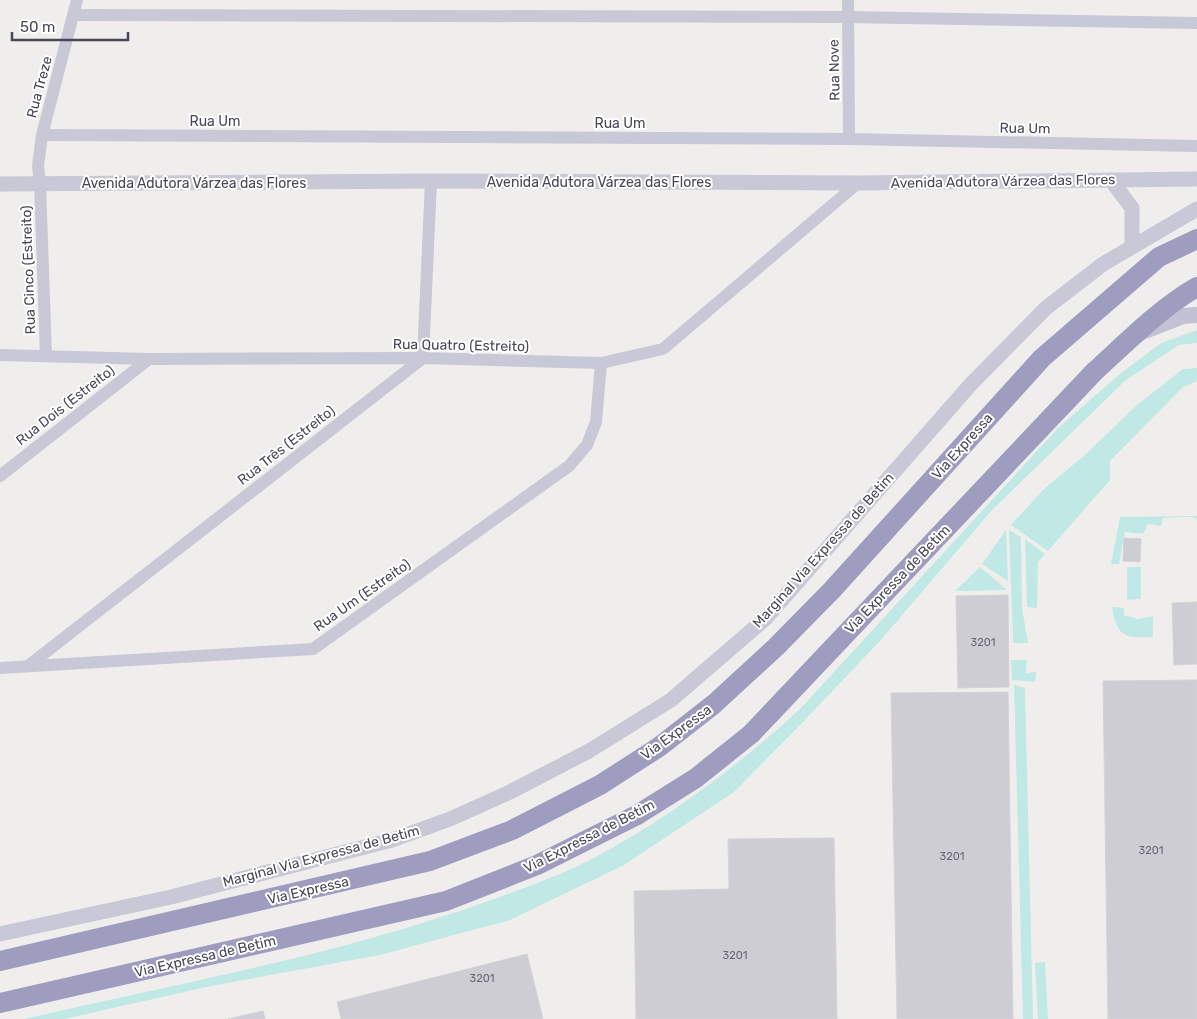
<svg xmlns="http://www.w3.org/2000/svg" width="1197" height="1019" viewBox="0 0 1197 1019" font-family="Rubik,sans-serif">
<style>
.green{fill:#c0e9e6}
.building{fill:#cfcdd4;stroke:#d3d2d8}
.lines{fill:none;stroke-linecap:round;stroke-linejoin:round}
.minor{stroke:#c8c8d6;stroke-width:12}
.tertiary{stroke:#c8c8d6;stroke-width:15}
.secondary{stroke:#c3c2d4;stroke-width:16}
.trunk{stroke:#9e9dc0;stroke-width:20}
.labels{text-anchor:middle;stroke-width:4;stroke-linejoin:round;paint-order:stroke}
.number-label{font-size:11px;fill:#6a6877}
.street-label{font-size:14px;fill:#484758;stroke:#fff}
</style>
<rect width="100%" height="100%" fill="#f0eeed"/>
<g class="green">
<path d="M1197,330V343L1179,345L1126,380L993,509L880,641L802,723L734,792L624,865L510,920L380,955L211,986L64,1019H24C177,984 336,955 483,903C523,888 564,875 601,854C673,815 740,764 800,709L1059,427L1121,373L1161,343Z"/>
<polygon points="1197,368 1197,381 1183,387 1110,461 1110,480 1048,551 1011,525 1044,489 1087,453 1137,405 1183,369"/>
<polygon points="1193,516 1163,518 1161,526 1148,524 1143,534 1125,532 1119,564 1111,564 1120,517 1197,516 1197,518 1194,519"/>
<polygon points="1006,530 1008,581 982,564"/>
<polygon points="1009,530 1021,537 1022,608 1028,643 1013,643"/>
<polygon points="1025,539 1045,554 1038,562 1037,608 1027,607"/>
<polygon points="980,567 1007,590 955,591"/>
<polygon points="1127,567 1141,567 1141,599 1127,600"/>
<path d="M1112,607L1124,608V615L1138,619L1153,616V637C1124,638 1117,637 1112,607Z"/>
<polygon points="1011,660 1027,660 1026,673 1036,672 1035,682 1012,680"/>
<polygon points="1014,685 1025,688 1033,1019 1023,1019"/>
<polygon points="1045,962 1048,1019 1038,1019 1035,963"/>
</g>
<g class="building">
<polygon points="1124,538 1141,539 1140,562 1123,561"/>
<polygon points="1008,595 1009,687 958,688 956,596"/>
<polygon points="1197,602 1197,664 1174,665 1172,603"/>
<polygon points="1197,680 1197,1019 1108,1019 1103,681"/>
<polygon points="1008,692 1013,1019 897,1019 891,693"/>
<polygon points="834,838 837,1019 636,1019 634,891 729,889 728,839"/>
<polygon points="527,954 543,1019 341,1019 337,1002"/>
<polygon points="263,1011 265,1019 228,1019"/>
</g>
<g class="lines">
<g class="minor">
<polyline points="848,0 849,139"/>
<polyline points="74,15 848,17 1197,23"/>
<polyline points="42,135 849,139 1197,146"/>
<polyline points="0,355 149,359 423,358 601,363 663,349 858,183"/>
<polyline points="46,356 40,184 38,166 42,135 77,0"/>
<polyline points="0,476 149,359"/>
<polyline points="28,666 423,358 431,181"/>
<polyline points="0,668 313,649 569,466 587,445 596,422 601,363"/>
</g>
<g class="tertiary">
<polyline points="1111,180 1132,208 1132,246"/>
<polyline points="0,184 431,181 858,183 1197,179"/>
<polyline points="0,934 171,897 392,840 450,819 510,792 589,751 671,700 766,618 971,384 1046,308 1103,264 1197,209"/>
</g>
<polyline class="secondary" points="1142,332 1183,316 1197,315"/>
<g class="trunk">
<polyline points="0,961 430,861 512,830 600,785 659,747 714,704 776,647 832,590 1042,358 1159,257 1197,239"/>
<path d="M0,1003L446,901L537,865L637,815L696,778L751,734L1094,372C1126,343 1160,308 1197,287"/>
</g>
</g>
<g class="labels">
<g class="number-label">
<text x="983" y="646">3201</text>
<text x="1151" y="854">3201</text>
<text x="952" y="860">3201</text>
<text x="735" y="959">3201</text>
<text x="482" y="982">3201</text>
</g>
<g class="street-label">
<text transform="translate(834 70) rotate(-91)" y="5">Rua Nove</text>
<text transform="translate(39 87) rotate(-75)" y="5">Rua Treze</text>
<text x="215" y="126">Rua Um</text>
<text x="620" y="128">Rua Um</text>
<text transform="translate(1025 128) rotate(1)" y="5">Rua Um</text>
<text transform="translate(1003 181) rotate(-1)" y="5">Avenida Adutora Várzea das Flores</text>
<text x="599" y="187">Avenida Adutora Várzea das Flores</text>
<text x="194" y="188">Avenida Adutora Várzea das Flores</text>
<text transform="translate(28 270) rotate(-92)" y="5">Rua Cinco (Estreito)</text>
<text transform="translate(461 345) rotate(1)" y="5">Rua Quatro (Estreito)</text>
<text transform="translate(65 405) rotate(-38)" y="5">Rua Dois (Estreito)</text>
<text transform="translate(286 445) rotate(-38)" y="5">Rua Três (Estreito)</text>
<text transform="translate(962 446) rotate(-48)" y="5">Via Expressa</text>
<text transform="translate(823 550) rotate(-48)" y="5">Marginal Via Expressa de Betim</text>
<text transform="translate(897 579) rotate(-46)" y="5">Via Expressa de Betim</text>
<text transform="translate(362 595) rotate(-35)" y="5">Rua Um (Estreito)</text>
<text transform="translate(676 732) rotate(-36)" y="5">Via Expressa</text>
<text transform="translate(589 836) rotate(-27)" y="5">Via Expressa de Betim</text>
<text transform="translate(321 856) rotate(-15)" y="5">Marginal Via Expressa de Betim</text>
<text transform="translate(308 890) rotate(-13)" y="5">Via Expressa</text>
<text transform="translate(205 956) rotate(-13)" y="5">Via Expressa de Betim</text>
</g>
</g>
<path d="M12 32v8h116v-8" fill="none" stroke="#484758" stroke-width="2.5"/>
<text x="20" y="32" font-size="15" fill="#484758" stroke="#ffffff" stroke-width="4" paint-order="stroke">50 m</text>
</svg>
